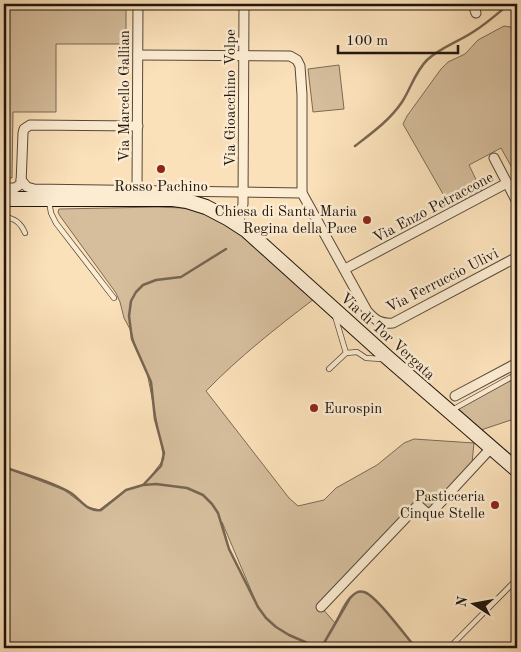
<svg xmlns="http://www.w3.org/2000/svg" width="521" height="652" viewBox="0 0 521 652" font-family="'Old Standard TT',serif">
<style>
.green{fill:#d6be9d;stroke:#7b6a56;fill-rule:evenodd}
.lines{fill:none;stroke-linecap:round;stroke-linejoin:round}
.stream{stroke:#776652;stroke-width:2.5}
.lane-casing{stroke:#574839;stroke-width:6}
.street-casing{stroke:#574839;stroke-width:11}
.secondary-casing{stroke:#20150e;stroke-width:16}
.lane{stroke:#fcecd2;stroke-width:4.5}
.street{stroke:#fcecd2;stroke-width:9}
.secondary{stroke:#fcecd2;stroke-width:14}
.poi-dot{fill:#8f2418;stroke:#fcecd2;stroke-width:2}
.labels{text-anchor:middle;stroke-width:5;stroke-linejoin:round;paint-order:stroke}
.street-label{font-size:15px;fill:#20150e;stroke:#fcecd2}
.poi-label{font-size:15px;fill:#20150e;stroke:#fcecd2;text-anchor:end}
</style>
<rect width="100%" height="100%" fill="#fbe1ba"/>
<filter id="stains"><feTurbulence type="fractalNoise" baseFrequency=".004" numOctaves="4"/><feColorMatrix values="0 0 0 0 .2 0 0 0 0 .09 0 0 0 0 .02 0 0 0 .5 -.17"/></filter>
<radialGradient id="worn" r=".72"><stop offset=".6" stop-color="#630" stop-opacity="0"/><stop offset="1" stop-color="#630" stop-opacity=".3"/></radialGradient>
<g class="green">
<polygon points="4,4 126,4 126,44 56,44 56,112 13,112 12,178 4,178"/>
<polygon points="504,26 517,28 517,187 513,178 516,175 501,148 469,165 482,192 451,208 403,124 407,116 441,69 448,62 465,54 478,40"/>
<polygon points="339,65 344,109 313,112 308,69"/>
<path d="M158,207C168,208 180,207 190,209C211,214 230,228 249,240V243L314,299C276,328 239,357 206,391L289,498L298,506L324,500L336,488L377,465L404,443L414,439L474,443L472,463L429,515L419,506L321,607L335,623C340,614 346,595 358,592C371,587 407,637 416,648H4V467L64,490L87,507L99,510L126,490L144,485L164,459L147,372L136,349L131,331L124,318L120,302L116,293L60,216L58,212L59,209ZM222,522L256,602L229,549Z"/>
<polygon points="517,377 517,418 481,430 457,410"/>
</g>
<g class="lines">
<g class="stream">
<path d="M355,146C372,133 390,120 402,102C411,88 415,72 427,60C441,47 458,42 473,32C486,24 497,14 509,4"/>
<path d="M4,467C26,475 51,481 71,493C81,500 87,512 101,510L126,490L143,485L156,484L187,488L203,495L212,504L218,513L229,549L258,607L266,618L276,627L289,635L312,645L320,646L324,643L350,598C354,594 358,590 364,592C376,595 406,637 416,648"/>
<polyline points="144,484 161,466 164,453 155,419 151,382 132,339 129,316 131,301 136,292 143,285 156,280 181,277 226,249"/>
</g>
<g class="lane-casing">
<g id="lane">
<polyline points="49,201 51,213 56,223 114,298"/>
<path d="M4,217C15,218 21,223 25,233"/>
<polyline points="346,353 357,352 366,358 382,359"/>
<polyline points="329,369 346,353 335,316"/>
<polyline points="452,410 517,374"/>
<polyline points="449,648 517,579"/>
<polyline points="511,648 517,642"/>
</g>
</g>
<g class="street-casing">
<g id="street">
<polyline points="473,4 476,13"/>
<path d="M138,55L290,56L297,60L300,66L302,95V193L367,311C375,320 380,324 393,323L517,257"/>
<polyline points="494,158 517,202"/>
<polyline points="21,180 27,187 34,189 302,193"/>
<polyline points="4,188 15,188 21,184 23,133 24,129 30,125 138,126"/>
<polyline points="137,189 138,4"/>
<polyline points="238,225 243,204 244,4"/>
<polyline points="345,269 507,183"/>
<polyline points="455,396 517,363"/>
<polyline points="321,607 418,505 429,515 491,448"/>
</g>
</g>
<g class="secondary-casing">
<polyline id="secondary" points="4,199 173,199 187,201 206,207 229,219 246,230 388,358 517,470"/>
</g>
<use href="#lane" class="lane"/>
<use href="#street" class="street"/>
<use href="#secondary" class="secondary"/>
</g>
<g class="poi-dot">
<circle cx="161" cy="169" r="5"/>
<circle cx="367" cy="220" r="5"/>
<circle cx="314" cy="408" r="5"/>
<circle cx="495" cy="505" r="5"/>
</g>
<g class="labels">
<g class="street-label">
<text transform="translate(124 96) rotate(-90)" y="5">Via Marcello Gallian</text>
<text transform="translate(230 98) rotate(-90)" y="5">Via Gioacchino Volpe</text>
<text transform="translate(433 207) rotate(-28)" y="5">Via Enzo Petraccone</text>
<text transform="translate(442 280) rotate(-27)" y="5">Via Ferruccio Ulivi</text>
<text transform="translate(388 336) rotate(42)" y="5">Via di Tor Vergata</text>
</g>
<g class="poi-label">
<text x="161" y="191" text-anchor="middle">Rosso Pachino</text>
<text x="357" y="216">Chiesa di Santa Maria<tspan x="357" dy="17">Regina della Pace</tspan></text>
<text x="324" y="413" text-anchor="start">Eurospin</text>
<text x="485" y="501">Pasticceria<tspan x="485" dy="17">Cinque Stelle</tspan></text>
</g>
</g>
<rect width="521" height="652" fill="none" stroke="#fbe1ba" stroke-width="20"/>
<rect x="5" y="5" width="511" height="642" fill="none" stroke="#20150e" stroke-width="2.5"/>
<rect x="10" y="10" width="501" height="632" fill="none" stroke="#20150e"/>
<g transform="translate(474 604) rotate(281)" stroke="#fcecd2" stroke-width="4" paint-order="stroke">
<path d="M0-4L9 19L0 12L-9 19Z" fill="#20150e"/>
<text y="-8" font-size="14" font-weight="bold" text-anchor="middle" fill="#20150e">N</text>
</g>
<path d="M338 45v8h120v-8" fill="none" stroke="#20150e" stroke-width="2.5"/>
<text x="346" y="45" font-size="15" fill="#20150e" stroke="#fcecd2" stroke-width="4" paint-order="stroke">100 m</text>
<rect width="100%" height="100%" filter="url(#stains)"/>
<rect width="100%" height="100%" fill="url(#worn)"/>
</svg>
